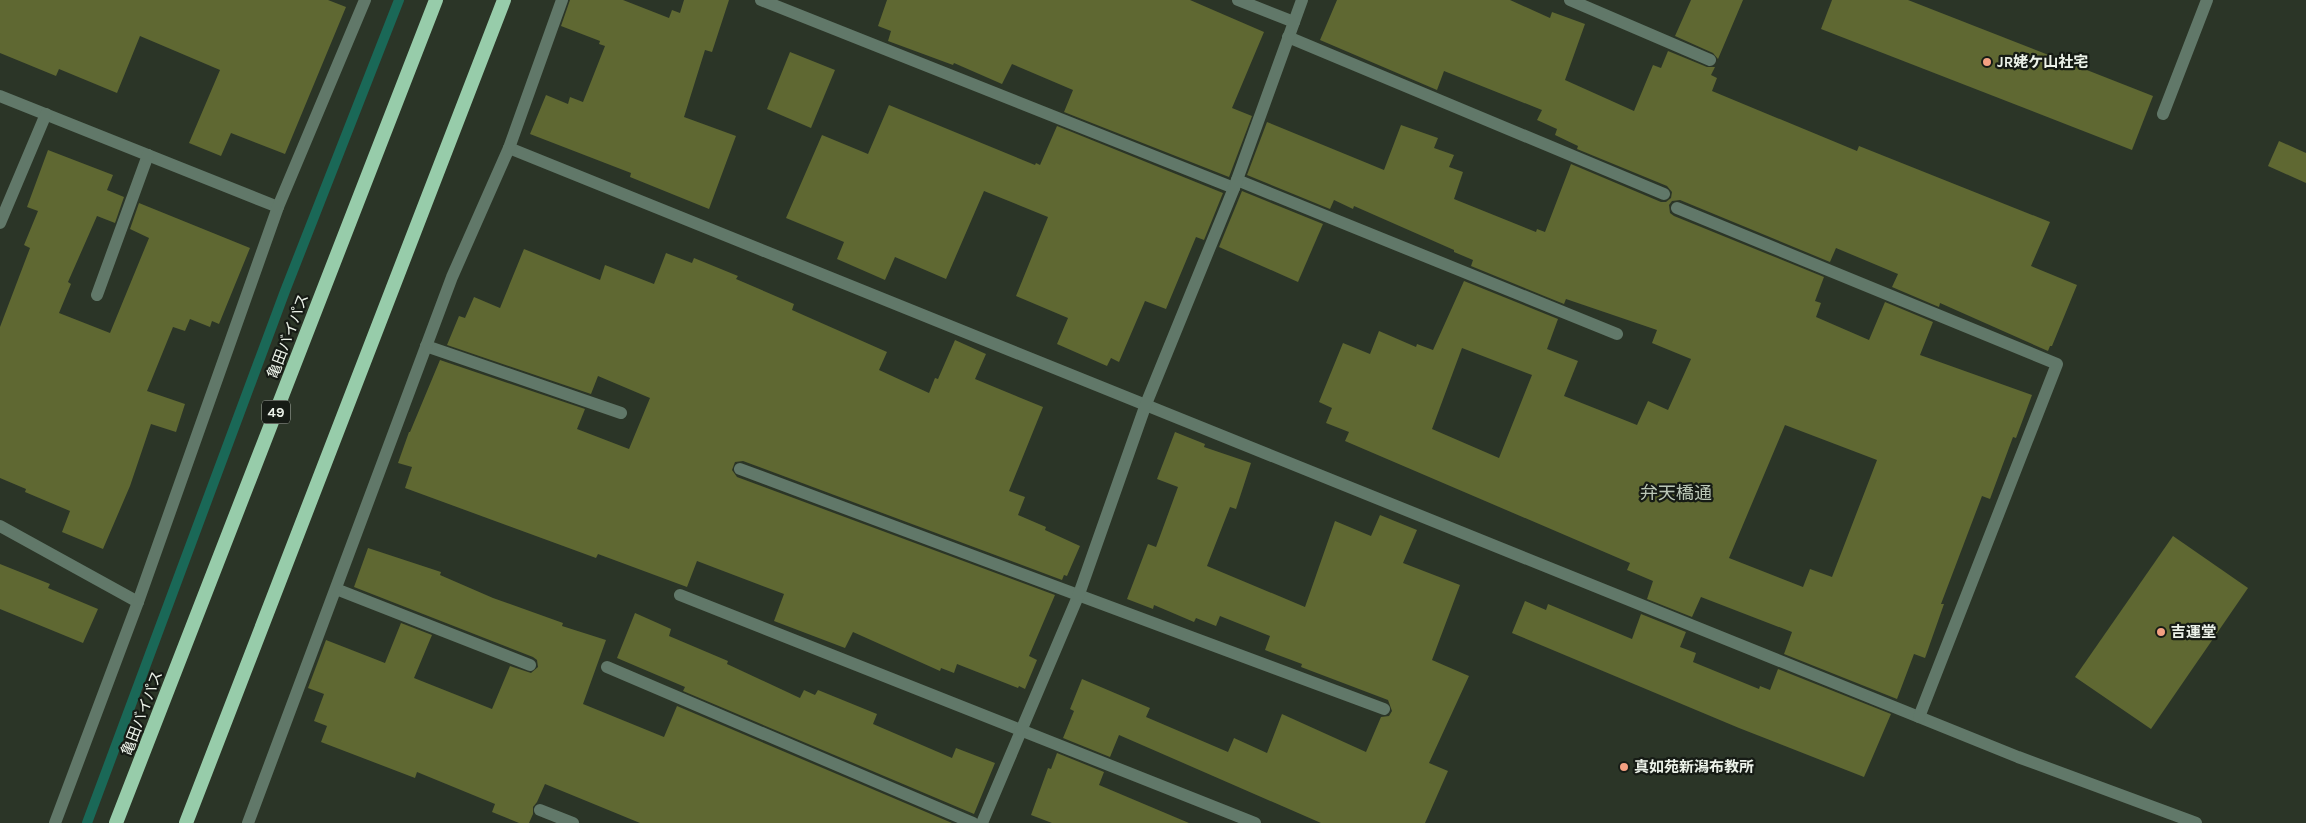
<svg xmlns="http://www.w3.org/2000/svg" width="2306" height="823" viewBox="0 0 2306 823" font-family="Karla,'Noto Sans JP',sans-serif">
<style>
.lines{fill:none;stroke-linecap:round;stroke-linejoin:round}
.stream{stroke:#1a6857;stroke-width:10}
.building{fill:#5f6832;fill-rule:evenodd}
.minor{stroke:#617869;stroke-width:12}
.trunk{stroke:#97ccaa;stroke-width:14}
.poi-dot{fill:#f3a082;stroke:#161b15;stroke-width:2}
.labels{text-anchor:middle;stroke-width:4.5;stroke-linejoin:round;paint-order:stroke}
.shield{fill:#161b15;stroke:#acb2a9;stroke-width:1}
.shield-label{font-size:14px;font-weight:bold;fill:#ecf2e9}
.poi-label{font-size:15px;font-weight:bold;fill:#ecf2e9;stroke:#161b15;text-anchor:start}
.street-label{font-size:15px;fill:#ecf2e9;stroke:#161b15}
.quarter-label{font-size:18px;fill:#bbc7b7;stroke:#161b15}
</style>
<rect width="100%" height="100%" fill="#2b3527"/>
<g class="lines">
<polyline class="stream" points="87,823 285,291 399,0"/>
</g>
<g class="building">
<polygon points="0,0 328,0 346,7 285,154 231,133 221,156 189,143 220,70 140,36 117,93 59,69 56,76 0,53"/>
<polygon points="570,0 623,0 669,18 672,10 680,13 684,0 729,0 712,52 705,50 684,117 736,136 709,209 630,177 631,173 530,134 546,95 568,104 570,97 583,102 605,46 599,44 600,41 561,26"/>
<polygon points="887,0 1190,0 1264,32 1232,108 1252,116 1229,177 1064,112 1073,90 1012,64 1002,84 954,63 953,65 888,41 891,31 878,26"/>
<path d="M1337,0H1510L1550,18L1552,12L1585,24L1565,80L1634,111L1653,65L1661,68L1668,51L1707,67H1715L1711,75L1717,78L1712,91L1857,151L1859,146L2050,222L2031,266L2077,285L2052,346H2050L2048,351L1940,303L1939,307L1892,287L1898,274L1836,248L1830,262L1680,200L1672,201L1669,205L1670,213L1674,216L1824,277L1815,301L1821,303L1816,317L1869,340L1885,302L1933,322L1920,355L2032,395L2016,438L2013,437L1990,499L1982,496L1941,604H1944L1925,658L1914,654L1897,699L1784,654L1792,632L1701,597L1692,617L1647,599L1653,581L1627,570L1630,563L1345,441L1349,432L1326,423L1332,408L1319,402L1343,343L1370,354L1379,331L1416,347L1417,344L1433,350L1464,281L1558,319L1547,349L1578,361L1564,396L1637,425L1648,401L1668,410L1691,359L1652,343L1657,330L1566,299L1564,304L1471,266L1473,260L1454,252V250L1354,206L1353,209L1334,200L1330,209L1247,175L1267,122L1384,170L1401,125L1438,138L1434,148L1454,155L1449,167L1463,172L1454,199L1536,232L1537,229L1545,232L1571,164L1661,202H1666L1671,198L1672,192L1667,186L1577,149L1578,146L1555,135L1557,129L1537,120L1542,110L1444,71L1437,90L1320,40ZM1462,348L1532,375L1499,458L1432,429ZM1785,425L1877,460L1832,577L1810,569L1803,587L1729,558Z"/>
<polygon points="1691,0 1743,0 1718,59 1713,53 1675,36"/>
<polygon points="1832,0 1908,0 2153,96 2132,150 1821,29"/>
<polygon points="790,52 835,70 811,128 767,109"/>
<polygon points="889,105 1035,165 1036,163 1040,165 1057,126 1223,193 1204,240 1196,237 1166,309 1145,301 1119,362 1111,358 1107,366 1057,344 1068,318 1016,296 1048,217 984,191 946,279 895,257 885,280 837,259 844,242 786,218 822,135 868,154"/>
<polygon points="2279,141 2306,153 2306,183 2268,166"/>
<polygon points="48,150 113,175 107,190 124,197 115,223 97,216 68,282 71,284 59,313 110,333 149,238 130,229 139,203 250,248 219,324 212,321 210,327 190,319 185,331 173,327 147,391 185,404 176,432 151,424 130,486 103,549 62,532 70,511 25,492 26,489 0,478 0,327 30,248 24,245 38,211 27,207"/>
<polygon points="1242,191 1323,224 1298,282 1219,247"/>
<polygon points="524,249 600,280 605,265 654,284 666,253 692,263 694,258 738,276 736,279 794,304 792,310 887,352 879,370 929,393 935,378 938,379 955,340 986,354 975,379 1043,407 1009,491 1025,497 1018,515 1046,527 1045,530 1080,546 1067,576 1064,575 1062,580 743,461 735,462 732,470 737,477 1055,595 1029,656 1037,660 1025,689 1019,686 1018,688 957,664 954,673 941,668 940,671 853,632 845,648 774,621 784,594 697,561 687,587 598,554 596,558 405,488 412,467 398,463 409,432 410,432 440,360 585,409 577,429 629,449 650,398 598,376 591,394 447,345 459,316 465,318 474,297 500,308"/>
<polygon points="1175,432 1205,444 1204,447 1251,463 1236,509 1230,507 1207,566 1305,607 1335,521 1371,536 1380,515 1417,530 1403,563 1460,585 1432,660 1469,676 1429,763 1448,771 1425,823 1321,823 1119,735 1110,757 1063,738 1074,711 1070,709 1082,679 1150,708 1146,717 1228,752 1234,738 1267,753 1282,714 1366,752 1381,717 1389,716 1392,711 1388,700 1301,667 1302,664 1265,650 1270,636 1220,616 1216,626 1196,618 1194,622 1154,605 1153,609 1127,599 1148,544 1156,547 1178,487 1157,479"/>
<polygon points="2173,536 2248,588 2151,729 2075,677"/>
<polygon points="368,548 441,572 440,575 493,598 563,623 562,626 606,640 583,704 664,737 677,706 952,823 640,823 545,784 537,802 533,807 533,814 529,823 519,823 492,812 495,804 417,772 415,778 321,742 327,726 314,721 324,694 308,688 326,640 385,663 401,623 432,635 414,678 492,709 510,666 531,673 538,667 537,660 533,657 354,587"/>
<polygon points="0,564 50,584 48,588 98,609 83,643 0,609"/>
<polygon points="1525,601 1546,610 1548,604 1632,639 1641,614 1686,632 1680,647 1696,653 1693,662 1759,689 1760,686 1770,690 1778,669 1891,714 1864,777 1739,728 1512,633"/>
<polygon points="635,613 671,629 669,636 728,661 727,664 800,698 804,690 815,695 818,690 877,714 873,724 952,758 956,748 995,763 974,814 683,691 685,687 617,658"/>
<polygon points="1057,753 1104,772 1099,785 1189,823 1052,823 1031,815 1048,768 1051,769"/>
</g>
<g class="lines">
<g class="minor">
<polyline points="761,0 1234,188"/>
<polyline points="1238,0 1294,22"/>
<polyline points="1570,0 1710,60"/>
<polyline points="1288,37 1664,194"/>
<polyline points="0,96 278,207"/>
<polyline points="2163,114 2207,0"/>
<polyline points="509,148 2018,757 2196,823"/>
<polyline points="1237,180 1617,334"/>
<polyline points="1677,208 2057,364 1919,717"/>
<polyline points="0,223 46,114"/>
<polyline points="97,295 148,155"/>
<polyline points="426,346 621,413"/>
<polyline points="740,469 1384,709"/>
<polyline points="0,526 138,602"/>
<polyline points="336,589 530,665"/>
<polyline points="680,595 1255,823"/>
<polyline points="607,667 973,823"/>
<polyline points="540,810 573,823"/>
<polyline points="55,823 138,602 278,207 365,0"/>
<polyline points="248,823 452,277 509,148 562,0"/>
<polyline points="982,823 1079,594 1146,404 1234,188 1302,0"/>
</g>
<g class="trunk">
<polyline points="116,823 436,0"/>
<polyline points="186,823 504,0"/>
</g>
</g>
<g class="poi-dot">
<circle cx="1987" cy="62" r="5"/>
<circle cx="2161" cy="632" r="5"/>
<circle cx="1624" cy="767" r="5"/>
</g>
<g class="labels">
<rect class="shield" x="262" y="400.5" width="28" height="23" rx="4"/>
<g class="shield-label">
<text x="276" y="417">49</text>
</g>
<g class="poi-label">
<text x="1997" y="67">JR姥ケ山社宅</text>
<text x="2171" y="637">吉運堂</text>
<text x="1634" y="772">真如苑新潟布教所</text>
</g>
<g class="street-label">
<text transform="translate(288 336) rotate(-69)" y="5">亀田バイパス</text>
<text transform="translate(142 713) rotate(-69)" y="5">亀田バイパス</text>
</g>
<g class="quarter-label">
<text x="1676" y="499">弁天橋通</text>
</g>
</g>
</svg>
